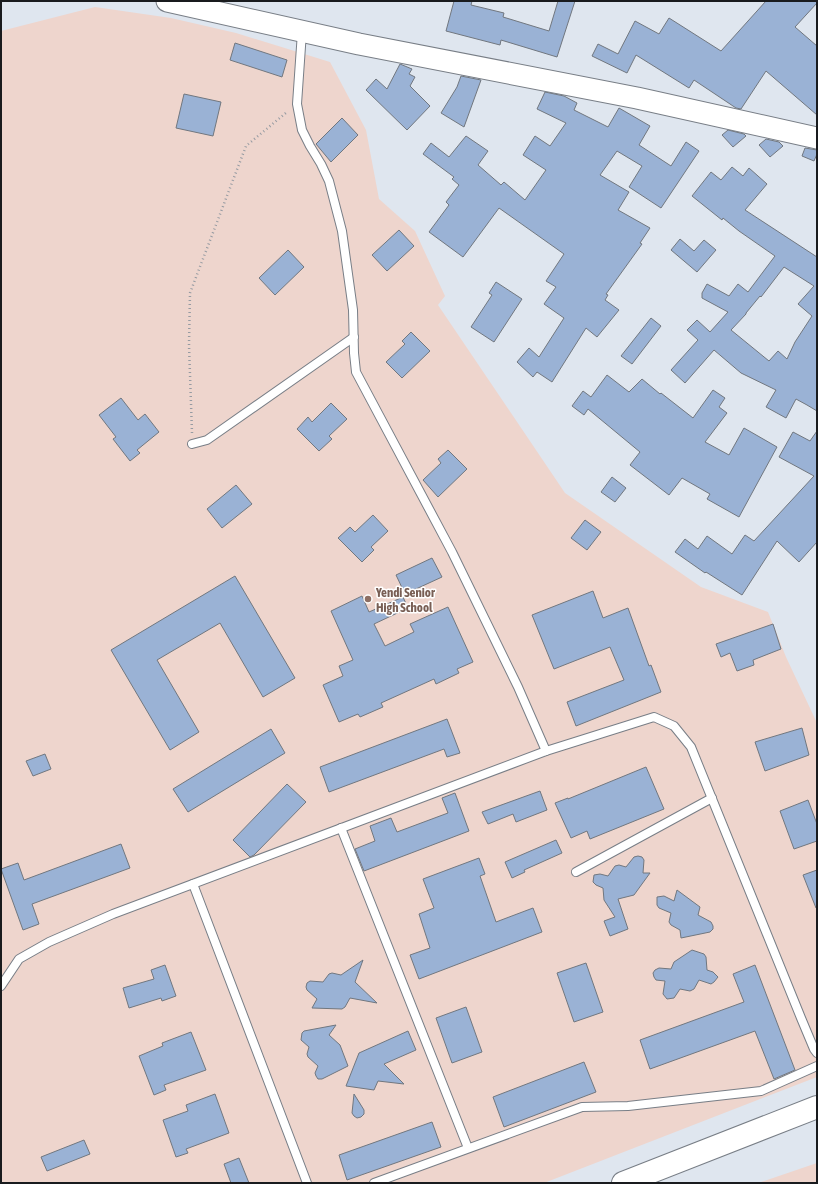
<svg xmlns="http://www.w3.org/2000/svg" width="818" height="1184" viewBox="0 0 818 1184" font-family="'Asap Condensed',sans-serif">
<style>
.education{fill:#eed5cd}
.building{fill:#9ab2d5;stroke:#71777f;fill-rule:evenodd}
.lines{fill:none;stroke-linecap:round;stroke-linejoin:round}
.service-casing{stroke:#787e86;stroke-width:10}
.tertiary-casing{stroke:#787e86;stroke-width:23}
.secondary-casing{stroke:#787e86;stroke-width:24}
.path{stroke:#969ba2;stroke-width:2.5;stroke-dasharray:1 3;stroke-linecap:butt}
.service{stroke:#fff;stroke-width:8}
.tertiary{stroke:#fff;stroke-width:21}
.secondary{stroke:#fff;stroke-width:22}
.education-dot{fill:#8d6e63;stroke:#fff;stroke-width:1.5}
.labels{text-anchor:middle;stroke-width:3;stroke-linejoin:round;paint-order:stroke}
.education-label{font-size:13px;font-weight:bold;fill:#785e54;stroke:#fff;text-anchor:start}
</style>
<rect width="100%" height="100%" fill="#dfe6ef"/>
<g class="education">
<polygon points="95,7 171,18 236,33 330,62 366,130 379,199 415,231 445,296 438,305 565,493 701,587 768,612 786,657 817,723 817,1077 544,1183 1,1183 1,31"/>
<polygon points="817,1163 817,1183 758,1183"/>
</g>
<g class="building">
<polygon points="454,1 472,1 471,5 504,13 503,17 549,31 558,1 575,1 557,57 501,40 500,45 446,31"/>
<polygon points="766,1 817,1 817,3 795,27 817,46 817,115 766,71 741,109 736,108 694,80 689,88 636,55 627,73 592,56 598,44 618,54 635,21 659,34 669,18 721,51"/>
<polygon points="235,43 287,60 282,77 230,60"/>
<polygon points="400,64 412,69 409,74 415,77 410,86 430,106 407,130 366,90 376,79 387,89"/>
<polygon points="461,76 481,80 464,127 441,113 457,87"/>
<polygon points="545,92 564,96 577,103 574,110 608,127 619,108 650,126 639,145 671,166 686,142 699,151 661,208 629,187 642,166 617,151 600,175 629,192 618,210 650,228 640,243 642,244 606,294 608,295 605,300 619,310 597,337 586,328 552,382 537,372 533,377 517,362 529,348 539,357 564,318 544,304 556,287 546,281 564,254 499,208 463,257 429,232 449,205 446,202 459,185 452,179 454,177 423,154 431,143 449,157 466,136 488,151 478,165 501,185 504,182 525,200 546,170 523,155 535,136 550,146 566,123 537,109"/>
<polygon points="184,94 221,102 213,136 176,128"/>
<polygon points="342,118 358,135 331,162 316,144"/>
<polygon points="728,130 744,134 746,136 733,147 722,135"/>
<polygon points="766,139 779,142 783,146 770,157 759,145"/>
<polygon points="805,148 817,150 817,154 814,161 802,156"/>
<path d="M732,167L743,176L749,168L767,184L745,210L817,257V411L807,405L796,399L786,418L766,407L776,390L741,373L714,350L685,383L671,370L698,340L687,330L697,320L710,332L728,312L702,298V293L707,284L729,296L738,284L748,292L775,256L739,231L723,218L722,220L692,196L711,172L721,180ZM784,267L814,286L798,304L812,316L795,342L787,359L778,351L769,361L731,330L746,314V313L760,296L761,297Z"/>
<polygon points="399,230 414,246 387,271 372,255"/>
<polygon points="680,239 694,251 704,240 716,250 697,272 671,250"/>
<polygon points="288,250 304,267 275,295 259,278"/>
<polygon points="496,282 522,299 494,342 471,327 492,295 489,293"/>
<polygon points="651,318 661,326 632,364 621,356"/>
<polygon points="411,332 430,351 402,378 386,362 405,344 402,341"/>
<polygon points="607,375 629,392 642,379 660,394 661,393 693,418 713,390 725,398 719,407 727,413 705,442 729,455 744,428 777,447 739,517 707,499 710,494 682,478 669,495 630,465 640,452 588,409 584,415 572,406 583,391 591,397"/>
<polygon points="121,398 138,420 145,414 159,432 137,450 140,453 130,461 113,439 116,437 99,415"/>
<polygon points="331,403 347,419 329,436 332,439 319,451 297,429 308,417 312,422"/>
<polygon points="817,431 817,542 799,562 777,541 742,595 706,572 705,573 675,552 685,539 698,549 707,536 732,554 745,535 754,541 814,476 779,457 793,432 810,441"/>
<polygon points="448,450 467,469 438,497 423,480 441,463 438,459"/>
<polygon points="612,477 626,488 615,502 601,492"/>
<polygon points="236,485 252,504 222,528 207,509"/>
<polygon points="373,515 388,531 371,547 374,550 362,562 338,538 350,527 355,532"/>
<polygon points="585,520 601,532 587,550 571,538"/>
<polygon points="432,558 442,577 405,594 396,575"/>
<polygon points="235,576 295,678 263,697 220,623 157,660 199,732 170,750 111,650"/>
<polygon points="593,591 603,618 628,608 649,666 651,665 661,692 576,726 567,702 624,680 610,647 554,669 532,615"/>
<polygon points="362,596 369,612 403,597 408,608 374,624 385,646 414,632 410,624 448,607 473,662 457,669 459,673 436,684 434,679 381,703 383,707 360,717 358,714 339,722 323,685 343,676 339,666 353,660 331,611"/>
<polygon points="773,624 781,649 753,660 754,665 737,671 730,653 721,657 716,644"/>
<polygon points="447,719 460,753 447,757 444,749 329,792 320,767"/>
<polygon points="802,728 809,755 765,771 755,742"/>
<polygon points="271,729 285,753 188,812 173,789"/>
<polygon points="45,754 51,769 33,776 26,761"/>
<polygon points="646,767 664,809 590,839 587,831 571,838 555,803 568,798 568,799"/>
<polygon points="287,784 306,802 254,855 250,857 233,840"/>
<polygon points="540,791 547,810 516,822 513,814 488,824 482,812"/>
<polygon points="455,793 469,831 364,871 355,849 375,841 370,826 391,818 397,832 448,813 442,798"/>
<polygon points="808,800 817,824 817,841 794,849 780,811"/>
<polygon points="556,840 562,853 524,870 525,872 512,878 505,862"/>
<polygon points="121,844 130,868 32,904 39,924 23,930 1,869 18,863 24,880"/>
<polygon points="638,856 642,857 644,860 643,873 650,873 634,895 618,899 628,929 610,936 604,921 615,917 604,900 603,888 596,885 593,882 594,875 600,874 608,876 615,866 619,865 626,867 634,857"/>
<polygon points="479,858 485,874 480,876 496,922 533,908 542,932 419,979 410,955 430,948 419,914 434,908 423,879"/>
<polygon points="817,870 817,908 816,908 803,875"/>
<polygon points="677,890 700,907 698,915 711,922 713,926 713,929 710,932 681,938 680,930 671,925 669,922 671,913 659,908 657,905 657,897 664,896 674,901"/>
<polygon points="692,950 704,954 706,957 707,970 713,972 718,977 714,982 711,984 699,980 694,989 690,991 680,989 674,998 667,999 663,994 665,981 656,980 654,977 653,973 655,970 659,968 671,969 674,962"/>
<polygon points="363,960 355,982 377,1003 350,998 345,1007 342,1009 312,1008 317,999 307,990 306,987 307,983 310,981 323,982 329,974 332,973 341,975"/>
<polygon points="586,963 603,1012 574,1022 557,973"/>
<polygon points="165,965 176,996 162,1001 161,998 129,1008 123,988 154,979 151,970"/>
<polygon points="755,965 795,1070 774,1079 755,1031 650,1069 640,1040 744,1002 733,974"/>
<polygon points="466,1007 482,1052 452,1063 436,1018"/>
<polygon points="336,1025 329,1035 340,1045 348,1066 322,1079 318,1079 316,1076 315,1073 318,1066 308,1057 307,1054 309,1047 301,1040 302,1033 304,1031"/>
<polygon points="408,1031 416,1050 384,1064 404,1084 378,1081 374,1090 346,1086 359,1053"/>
<polygon points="191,1032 206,1070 164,1085 166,1090 154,1095 139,1056 163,1046 162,1043"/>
<polygon points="584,1062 596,1092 504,1127 493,1097"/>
<polygon points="215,1094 229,1133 186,1149 188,1153 176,1157 163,1120 188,1111 186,1105"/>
<polygon points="354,1094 364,1110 364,1114 361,1117 357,1118 354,1116 352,1113"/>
<polygon points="432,1122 441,1147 347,1180 339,1155"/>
<polygon points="84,1140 90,1154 47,1171 41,1157"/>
<polygon points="239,1158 249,1183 231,1183 224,1164"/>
</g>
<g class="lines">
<g class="service-casing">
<g id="service">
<polyline points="302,32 297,104 302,130 310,146 321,164 329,181 342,231 353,310 354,353 356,372 452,552 518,687 546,751"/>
<polyline points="192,444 207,440 354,337"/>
<polyline points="341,828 468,1148"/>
<polyline points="576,872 712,798"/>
<polyline points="193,884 307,1183"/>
<polyline points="1,986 19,959 49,942 113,914 546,751 654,717 674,726 691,747 801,1018 814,1049 817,1053"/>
<polyline points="374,1183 582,1107 628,1106 761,1091 817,1066"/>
</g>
</g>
<g class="tertiary-casing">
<polyline id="tertiary" points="167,1 359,44 637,98 817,138"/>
</g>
<g class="secondary-casing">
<polyline id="secondary" points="623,1183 817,1107"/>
</g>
<polyline class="path" points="192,433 189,345 190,293 246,146 287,112"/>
<use href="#service" class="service"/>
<use href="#tertiary" class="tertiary"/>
<use href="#secondary" class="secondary"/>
</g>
<circle class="education-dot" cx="368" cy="599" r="4"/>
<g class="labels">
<g class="education-label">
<text x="376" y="597">Yendi Senior<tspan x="376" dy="15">High School</tspan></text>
</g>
</g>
<rect width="818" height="1184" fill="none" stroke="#191b1e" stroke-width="4"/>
</svg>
